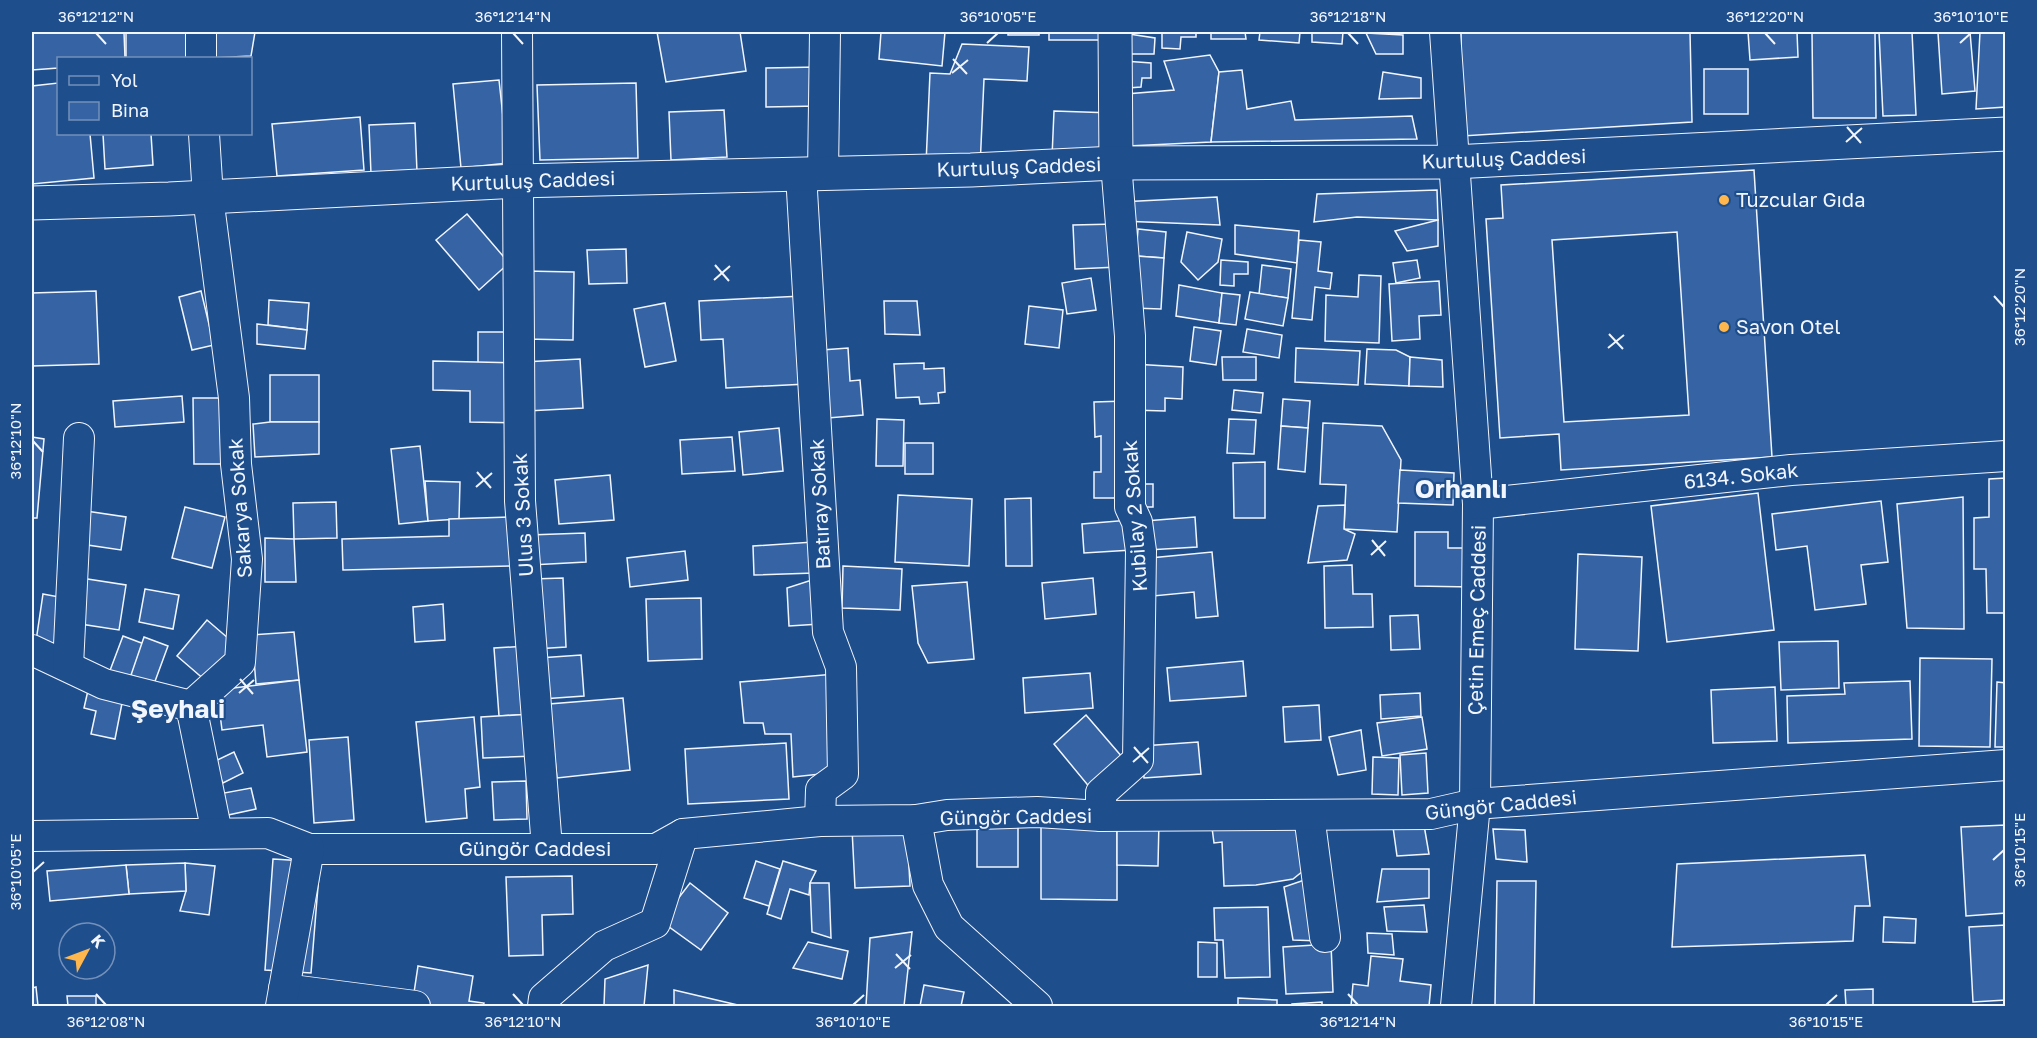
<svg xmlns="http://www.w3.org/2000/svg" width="2037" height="1038" viewBox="0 0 2037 1038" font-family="'Golos Text',sans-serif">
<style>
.building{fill:#3563a3;stroke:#f2f6ff;stroke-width:1.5;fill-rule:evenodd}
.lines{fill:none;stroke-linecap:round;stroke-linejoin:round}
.minor-casing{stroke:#f2f6ff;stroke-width:32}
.tertiary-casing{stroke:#f2f6ff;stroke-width:35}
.primary-casing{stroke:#f2f6ff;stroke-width:35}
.minor{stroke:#1f4e8c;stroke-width:30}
.tertiary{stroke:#1f4e8c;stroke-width:33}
.primary{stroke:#1f4e8c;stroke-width:33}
.ticks{fill:none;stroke:#f2f6ff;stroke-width:2}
.poi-dot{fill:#ffb74d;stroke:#1f4e8c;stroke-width:2}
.labels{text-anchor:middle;stroke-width:4.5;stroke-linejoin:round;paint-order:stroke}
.street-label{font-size:20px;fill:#f2f6ff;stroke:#1f4e8c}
.poi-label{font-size:20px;fill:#f2f6ff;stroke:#1f4e8c;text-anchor:start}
.district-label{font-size:26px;font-weight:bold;fill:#f2f6ff;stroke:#1f4e8c}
.neatline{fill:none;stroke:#f2f6ff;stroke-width:2}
.ticks-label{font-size:15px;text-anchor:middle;fill:#f2f6ff}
</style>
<rect width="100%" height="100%" fill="#1f4e8c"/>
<g class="building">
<polygon points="32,32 124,32 125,58 58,58 58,68 32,70"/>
<polygon points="126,32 199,32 200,58 126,58"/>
<polygon points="209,32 255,32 251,56 211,58"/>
<polygon points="657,32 740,32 746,71 666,82"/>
<polygon points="881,32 945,32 942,66 879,59"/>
<rect x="1008" y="32" width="31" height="3"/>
<rect x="1049" y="32" width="56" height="8"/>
<polygon points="1162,32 1196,32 1196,37 1181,37 1180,49 1162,48"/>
<polygon points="1211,32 1245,32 1246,39 1211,39"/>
<polygon points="1260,32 1300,32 1299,43 1259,40"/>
<polygon points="1312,32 1343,32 1342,44 1312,42"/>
<polygon points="1461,32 1690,32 1692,122 1462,136"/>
<polygon points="1748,32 1797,32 1798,57 1750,60"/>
<polygon points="1812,32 1875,32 1876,118 1813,118"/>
<polygon points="1879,32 1912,32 1916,115 1883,116"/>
<polygon points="1970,32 1975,91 1942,94 1938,33"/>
<polygon points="1980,32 2006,32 2006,107 1976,109"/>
<polygon points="1366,33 1403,35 1403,54 1376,54"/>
<polygon points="1129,34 1155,38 1154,54 1130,54"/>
<polygon points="962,44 1029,47 1027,81 984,79 980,167 926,164 930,73 950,74"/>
<polygon points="1210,55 1219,72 1211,142 1128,146 1126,94 1174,90 1164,61"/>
<polygon points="1124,61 1151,63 1151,78 1142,78 1141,87 1128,88"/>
<polygon points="818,67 818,106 766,107 766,68"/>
<rect x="1704" y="69" width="44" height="45"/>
<polygon points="1242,70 1247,109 1291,101 1295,120 1412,116 1417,139 1211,142 1219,72"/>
<polygon points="1383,72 1421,78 1421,98 1379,99"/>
<polygon points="499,80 508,163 461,168 453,84"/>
<polygon points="58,83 58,134 90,134 94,178 32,184 32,86"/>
<polygon points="636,83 638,158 540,160 537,85"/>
<polygon points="724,110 727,157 671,160 669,112"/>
<polygon points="1054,111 1113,113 1111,159 1052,157"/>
<polygon points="360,117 364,170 277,176 272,124"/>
<polygon points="415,123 417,172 371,174 369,125"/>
<polygon points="103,134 151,134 153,165 105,169"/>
<path d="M1754,170L1772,457L1561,470L1559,434L1500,438L1486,219L1503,218L1501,185ZM1677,232L1689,415L1564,422L1552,240Z"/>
<polygon points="1437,190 1438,220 1357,217 1314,222 1317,194"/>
<polygon points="1217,197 1220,225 1121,221 1120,202"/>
<polygon points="467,214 509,263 479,290 436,240"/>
<polygon points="1438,220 1438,246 1407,251 1395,231"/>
<polygon points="1116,224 1118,267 1075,269 1073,225"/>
<polygon points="1235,225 1299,231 1297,263 1235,254"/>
<polygon points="1138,229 1166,232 1164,258 1136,256"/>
<polygon points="1187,232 1222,239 1218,262 1198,280 1181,262"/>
<polygon points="1299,240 1321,242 1318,271 1332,273 1330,289 1315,287 1312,320 1292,318"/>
<polygon points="626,249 627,283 589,284 587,250"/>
<polygon points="1136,256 1164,258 1161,309 1133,308"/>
<polygon points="1221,260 1248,262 1248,274 1234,274 1234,286 1220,285"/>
<polygon points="1417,260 1420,278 1396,283 1393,263"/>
<polygon points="1262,265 1291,269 1288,298 1259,294"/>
<polygon points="525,271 574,272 573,340 525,339"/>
<polygon points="1359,275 1381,276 1379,343 1325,341 1326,295 1358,297"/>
<polygon points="1091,278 1096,310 1067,314 1062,283"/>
<polygon points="1439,281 1441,315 1419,316 1420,339 1392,341 1389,284"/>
<polygon points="1179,285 1222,293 1219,323 1176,316"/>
<polygon points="96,291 99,364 32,366 32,293"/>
<polygon points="201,291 214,345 192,350 179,297"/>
<polygon points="1250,292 1288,298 1283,326 1245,319"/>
<polygon points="1222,293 1240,295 1236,325 1219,323"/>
<polygon points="802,296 807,384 726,388 723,339 701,340 699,301"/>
<polygon points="269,300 309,303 307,330 268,325"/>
<polygon points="884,301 917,301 920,335 885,334"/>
<polygon points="665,303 676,361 645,367 634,309"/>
<polygon points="1029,306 1063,310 1059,348 1025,344"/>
<polygon points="257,324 307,330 305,349 257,344"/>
<polygon points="1194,327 1221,331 1216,365 1190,361"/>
<polygon points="1247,329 1282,335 1279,358 1243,352"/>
<rect x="478" y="332" width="38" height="31"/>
<polygon points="848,348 850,381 860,380 863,415 828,418 822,350"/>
<polygon points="1296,348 1360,351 1358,385 1295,382"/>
<polygon points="1367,349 1396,350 1410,357 1409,386 1365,384"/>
<polygon points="1222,357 1256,357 1256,380 1223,380"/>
<polygon points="1410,357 1442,360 1443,387 1409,386"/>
<polygon points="580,359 583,408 527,411 523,362"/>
<polygon points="433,361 516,363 516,423 470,422 470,391 433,390"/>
<polygon points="924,363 924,369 944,368 945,392 938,393 939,403 920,404 919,397 896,398 894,364"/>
<polygon points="1133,364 1183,367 1182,399 1165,398 1165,411 1131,410"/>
<rect x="270" y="375" width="49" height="47"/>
<polygon points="1234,390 1263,393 1261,413 1232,410"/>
<polygon points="182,396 184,422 115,427 113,401"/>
<polygon points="193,398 234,398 236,464 194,464"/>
<polygon points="1283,399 1310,401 1308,428 1281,426"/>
<polygon points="1126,401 1128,498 1094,498 1094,472 1101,472 1101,436 1095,437 1094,402"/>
<polygon points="877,419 904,420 903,466 876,466"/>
<polygon points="1229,419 1256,420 1254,454 1227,453"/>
<polygon points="270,422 319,422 319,454 255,457 253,424"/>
<polygon points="1323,423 1382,426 1401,460 1397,532 1344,529 1346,485 1320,484"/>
<polygon points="1281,426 1308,428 1305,472 1278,469"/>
<polygon points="779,428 783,471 743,475 739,432"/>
<polygon points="32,437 44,439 37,518 32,518"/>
<polygon points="732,437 735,471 682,474 680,440"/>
<rect x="905" y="443" width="28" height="31"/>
<polygon points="420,446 428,521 399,524 391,449"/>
<polygon points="1265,462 1265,518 1234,518 1233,463"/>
<polygon points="1400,470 1454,473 1453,505 1398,503"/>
<polygon points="610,475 614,520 559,524 555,480"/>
<polygon points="2006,478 2006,613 1987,613 1986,569 1974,569 1974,518 1989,517 1989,479"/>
<polygon points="425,481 460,482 459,519 428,521"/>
<polygon points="1132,484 1153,484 1153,507 1133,507"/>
<polygon points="1758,493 1774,630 1667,642 1651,506"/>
<polygon points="898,495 972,499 969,566 895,562"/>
<polygon points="1963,497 1964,629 1907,628 1897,504"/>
<polygon points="1031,498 1032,566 1006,566 1005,499"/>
<polygon points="1881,501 1888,562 1861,565 1866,604 1815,610 1807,546 1776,550 1772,514"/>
<polygon points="336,502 337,538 294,539 293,503"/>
<polygon points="1345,505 1344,529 1355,534 1347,560 1308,563 1318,506"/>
<polygon points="185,507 225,517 212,568 172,558"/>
<polygon points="86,511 126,517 121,550 81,544"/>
<polygon points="511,517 512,566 343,570 342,539 449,536 449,519"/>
<polygon points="1195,517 1197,547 1148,550 1145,521"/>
<polygon points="1130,520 1132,550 1084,553 1082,524"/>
<polygon points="1415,532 1448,532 1448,548 1472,548 1472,587 1415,586"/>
<polygon points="585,533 586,562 531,565 529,535"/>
<polygon points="265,538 294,539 296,582 265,582"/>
<polygon points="813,542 814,573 754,575 753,546"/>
<polygon points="685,551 688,580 630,587 627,558"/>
<polygon points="1212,552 1218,616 1196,618 1194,592 1153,596 1150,558"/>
<polygon points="1578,554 1642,557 1638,651 1575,649"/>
<polygon points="1352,565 1353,594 1372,594 1373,627 1325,628 1324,566"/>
<polygon points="843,566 902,569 900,610 842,608"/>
<polygon points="81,578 126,585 119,630 74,623"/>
<polygon points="563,578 566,647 535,649 532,579"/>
<polygon points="818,578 820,624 789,626 787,588"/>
<polygon points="1093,578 1096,614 1045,619 1042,583"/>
<polygon points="967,582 974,659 928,663 918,643 912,586"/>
<polygon points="145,589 179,595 173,629 139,622"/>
<polygon points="43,594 70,599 62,652 35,648"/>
<polygon points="701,598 702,659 648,661 646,599"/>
<polygon points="443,604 445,640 415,642 413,607"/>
<polygon points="1418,615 1420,649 1391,650 1390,616"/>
<polygon points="207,620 236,645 206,681 177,656"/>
<polygon points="294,632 299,680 256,684 252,635"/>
<polygon points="123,636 144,644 127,689 106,681"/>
<polygon points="144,637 168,646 154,684 131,675"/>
<polygon points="1838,641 1839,688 1781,690 1779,642"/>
<polygon points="527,646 532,714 499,716 494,648"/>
<polygon points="581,655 584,696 542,699 539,658"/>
<polygon points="1920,658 1992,659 1990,747 1919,746"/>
<polygon points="1243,661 1246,696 1170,701 1167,668"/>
<polygon points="1090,673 1093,708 1025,713 1023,678"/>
<polygon points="835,674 839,772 793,777 791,734 765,734 763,723 744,723 740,682"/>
<polygon points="299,680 307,752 267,757 263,725 222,730 217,690"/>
<polygon points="1910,681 1912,739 1788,743 1787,696 1845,694 1844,683"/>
<polygon points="1997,682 2006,683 2006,747 1995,747"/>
<polygon points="89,686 124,693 115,739 91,734 96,711 84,708"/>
<polygon points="1775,687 1777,741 1713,743 1711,690"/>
<polygon points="1420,693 1421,716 1381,719 1380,695"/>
<polygon points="623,698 630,770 557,778 549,704"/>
<polygon points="1319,705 1321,740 1285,742 1283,707"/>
<polygon points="532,714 535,756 483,758 481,717"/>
<polygon points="1086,715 1123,758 1091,789 1054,744"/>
<polygon points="474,717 480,787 465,789 467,818 426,822 416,722"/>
<polygon points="1422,717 1427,749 1382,756 1377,723"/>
<polygon points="1361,730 1366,770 1338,775 1329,737"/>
<polygon points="348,737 354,820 314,823 309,740"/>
<polygon points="1198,742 1201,774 1144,778 1142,746"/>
<polygon points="786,743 789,799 688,804 685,749"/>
<polygon points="234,752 243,773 223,783 213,762"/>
<polygon points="1426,753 1428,793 1402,795 1400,755"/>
<polygon points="1373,757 1399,758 1398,795 1372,794"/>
<polygon points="526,781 527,819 494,820 492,782"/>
<polygon points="251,788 256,809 228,815 224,793"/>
<polygon points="1298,817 1303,871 1293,879 1256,885 1224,886 1222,842 1214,843 1211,820"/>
<polygon points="1041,820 1117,820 1117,900 1041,899"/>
<polygon points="1117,820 1159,821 1158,866 1117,865"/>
<rect x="977" y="825" width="41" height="42"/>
<polygon points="1424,825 1429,854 1397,856 1393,827"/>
<polygon points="2006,825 2006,913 1966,916 1961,827"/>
<polygon points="907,827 910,886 855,888 852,829"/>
<polygon points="1493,829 1525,830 1527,862 1496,859"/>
<polygon points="1865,855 1870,906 1855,906 1853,941 1672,947 1677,864"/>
<polygon points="273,859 320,862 311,973 265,970"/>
<polygon points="756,861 780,869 769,906 744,898"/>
<polygon points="783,861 816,871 810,883 809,895 790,889 781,919 767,914"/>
<polygon points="185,863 215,866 209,915 180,911 186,891"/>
<polygon points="185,863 186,891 129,894 126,865"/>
<polygon points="126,865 129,894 50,901 47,871"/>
<polygon points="1382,869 1429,869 1429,898 1377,902"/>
<polygon points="572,876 573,914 542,915 543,955 509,956 506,877"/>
<polygon points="1313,877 1321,941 1293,940 1284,887"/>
<polygon points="1497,881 1536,881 1534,1006 1495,1006"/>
<polygon points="690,883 728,913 701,950 661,921"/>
<polygon points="810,883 829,883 831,938 812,932"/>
<polygon points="1424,905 1427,932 1387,931 1384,907"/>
<polygon points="1268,907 1270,977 1225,978 1223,940 1215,940 1214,908"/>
<polygon points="1884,917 1916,919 1915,943 1883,942"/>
<polygon points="2006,925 2006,1000 1973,1002 1969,927"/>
<polygon points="912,932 904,1006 866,1006 870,938"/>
<polygon points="1367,933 1392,934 1394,955 1368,953"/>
<polygon points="808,942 848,951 842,979 793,968"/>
<polygon points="1198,942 1217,943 1217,977 1198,977"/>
<polygon points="1331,944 1333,992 1286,994 1283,947"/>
<polygon points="1371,956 1403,959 1400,981 1431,985 1429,1006 1351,1006 1353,984 1368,986"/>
<polygon points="648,965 644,1006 604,1006 605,979"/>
<polygon points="418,966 473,976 469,1001 484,1003 483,1006 412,1006"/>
<polygon points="924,985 964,992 961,1006 920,1006"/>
<polygon points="36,987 38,1006 32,1006 32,988"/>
<polygon points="1873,989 1873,1006 1846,1006 1845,990"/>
<polygon points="674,990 742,1006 674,1006"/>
<polygon points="67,996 96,996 96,1006 68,1006"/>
<polygon points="1238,998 1277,1000 1277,1006 1238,1006"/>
<polygon points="1322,1002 1322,1006 1292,1006 1292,1004"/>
</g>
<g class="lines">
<g class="minor-casing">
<g id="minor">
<polyline points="517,32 520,501 547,848"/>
<polyline points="1445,32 1478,504 1475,804 1456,1006"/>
<polyline points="201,58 201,32"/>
<polyline points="204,134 208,197 234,398 236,464 247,559 240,662 191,706 217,833"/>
<polyline points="823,173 825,32"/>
<polyline points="801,174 828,632 841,667 843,774 821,790 820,821"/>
<polyline points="1478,504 1791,470 2006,456"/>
<polyline points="32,650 104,684 191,706"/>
<polyline points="68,666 79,438"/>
<polyline points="1309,815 1325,937"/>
<polyline points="1101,816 1101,793 1138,760 1141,551 1137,522 1130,507 1130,336 1116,163"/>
<polyline points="916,820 928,885 949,927 1037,1006"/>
<polyline points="32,836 268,833 309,849 656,849 683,834 820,821 916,820 947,815 1037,812 1101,816 1431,814 1475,804 2006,765"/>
<polyline points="284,989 415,1006"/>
<polyline points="281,1006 309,849"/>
<polyline points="543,1006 544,998 604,946 655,923 683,834"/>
</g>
</g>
<g class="tertiary-casing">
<polyline id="tertiary" points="1115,32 1116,163"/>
</g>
<g class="primary-casing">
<polyline id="primary" points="32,203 169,199 517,181 971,170 1116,163 1453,162 2006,134"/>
</g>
<use href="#minor" class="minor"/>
<use href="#tertiary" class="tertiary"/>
<use href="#primary" class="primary"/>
</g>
<path class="ticks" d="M96,33L106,44M513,33L523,44M1348,33L1358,44M1765,33L1775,44M987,43L998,33M1960,43L1971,33M953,59L967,74M952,73L968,60M1847,127L1861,143M1846,142L1862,128M715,265L729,281M714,280L730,266M1994,296L2004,307M1609,334L1623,349M1608,348L1624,335M33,441L43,452M477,472L491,488M476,487L492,473M1372,540L1385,556M1371,555L1386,541M240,679L253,694M239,693L254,680M1134,747L1148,763M1133,762L1149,748M1993,860L2004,850M33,872L44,862M896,954L910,969M895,968L911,955M96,994L106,1005M513,994L523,1005M1348,994L1358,1005M853,1005L864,995M1826,1005L1837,995"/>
<g class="poi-dot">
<circle cx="1724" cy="200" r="6"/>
<circle cx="1724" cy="327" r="6"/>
</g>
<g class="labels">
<g class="street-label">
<text transform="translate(1504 159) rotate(-2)" y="7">Kurtuluş Caddesi</text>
<text transform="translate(1019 167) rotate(-2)" y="7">Kurtuluş Caddesi</text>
<text transform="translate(533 181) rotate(-2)" y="7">Kurtuluş Caddesi</text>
<text transform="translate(1741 476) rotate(-6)" y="7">6134. Sokak</text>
<text transform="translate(820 504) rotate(-93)" y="7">Batıray Sokak</text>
<text transform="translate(240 508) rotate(-94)" y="7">Sakarya Sokak</text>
<text transform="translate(523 515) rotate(-93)" y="7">Ulus 3 Sokak</text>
<text transform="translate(1135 516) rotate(-94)" y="7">Kubilay 2 Sokak</text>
<text transform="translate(1477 620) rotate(-89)" y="7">Çetin Emeç Caddesi</text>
<text transform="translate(1501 805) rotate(-6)" y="7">Güngör Caddesi</text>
<text transform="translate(1016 817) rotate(-1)" y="7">Güngör Caddesi</text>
<text x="535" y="856">Güngör Caddesi</text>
</g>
<g class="poi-label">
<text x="1736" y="207">Tuzcular Gıda</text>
<text x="1736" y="334">Savon Otel</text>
</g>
<g class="district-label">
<text x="1461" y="498">Orhanlı</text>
<text x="178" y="718">Şeyhali</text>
</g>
</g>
<rect width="2037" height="1038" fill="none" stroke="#1f4e8c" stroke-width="66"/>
<rect x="57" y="57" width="195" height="78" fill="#1f4e8c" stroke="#7391ba" stroke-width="1.5"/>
<rect x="69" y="76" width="30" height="9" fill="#1f4e8c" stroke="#7391ba" stroke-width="1.5"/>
<text x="111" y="87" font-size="18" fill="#f2f6ff">Yol</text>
<rect x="69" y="102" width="30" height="18" fill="#3563a3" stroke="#7391ba" stroke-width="1.5"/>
<text x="111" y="117" font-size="18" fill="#f2f6ff">Bina</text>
<g transform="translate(87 951) rotate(49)"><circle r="28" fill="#1f4e8c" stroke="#7391ba" stroke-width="1.5"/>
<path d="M0-4.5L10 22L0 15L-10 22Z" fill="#ffb74d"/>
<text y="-9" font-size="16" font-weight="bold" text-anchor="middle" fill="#f2f6ff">K</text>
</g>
<rect x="33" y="33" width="1971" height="972" class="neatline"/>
<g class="ticks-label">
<text x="96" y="22">36°12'12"N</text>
<text x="513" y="22">36°12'14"N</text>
<text x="998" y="22">36°10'05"E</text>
<text x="1348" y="22">36°12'18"N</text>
<text x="1765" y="22">36°12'20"N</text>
<text x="1971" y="22">36°10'10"E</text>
<text transform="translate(2020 307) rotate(-90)" y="5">36°12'20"N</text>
<text transform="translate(16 441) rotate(-90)" y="5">36°12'10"N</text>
<text transform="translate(2020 850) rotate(-90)" y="5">36°10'15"E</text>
<text transform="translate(16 872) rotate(-90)" y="5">36°10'05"E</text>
<text x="106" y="1027">36°12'08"N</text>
<text x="523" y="1027">36°12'10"N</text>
<text x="853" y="1027">36°10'10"E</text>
<text x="1358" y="1027">36°12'14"N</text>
<text x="1826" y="1027">36°10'15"E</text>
</g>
</svg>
